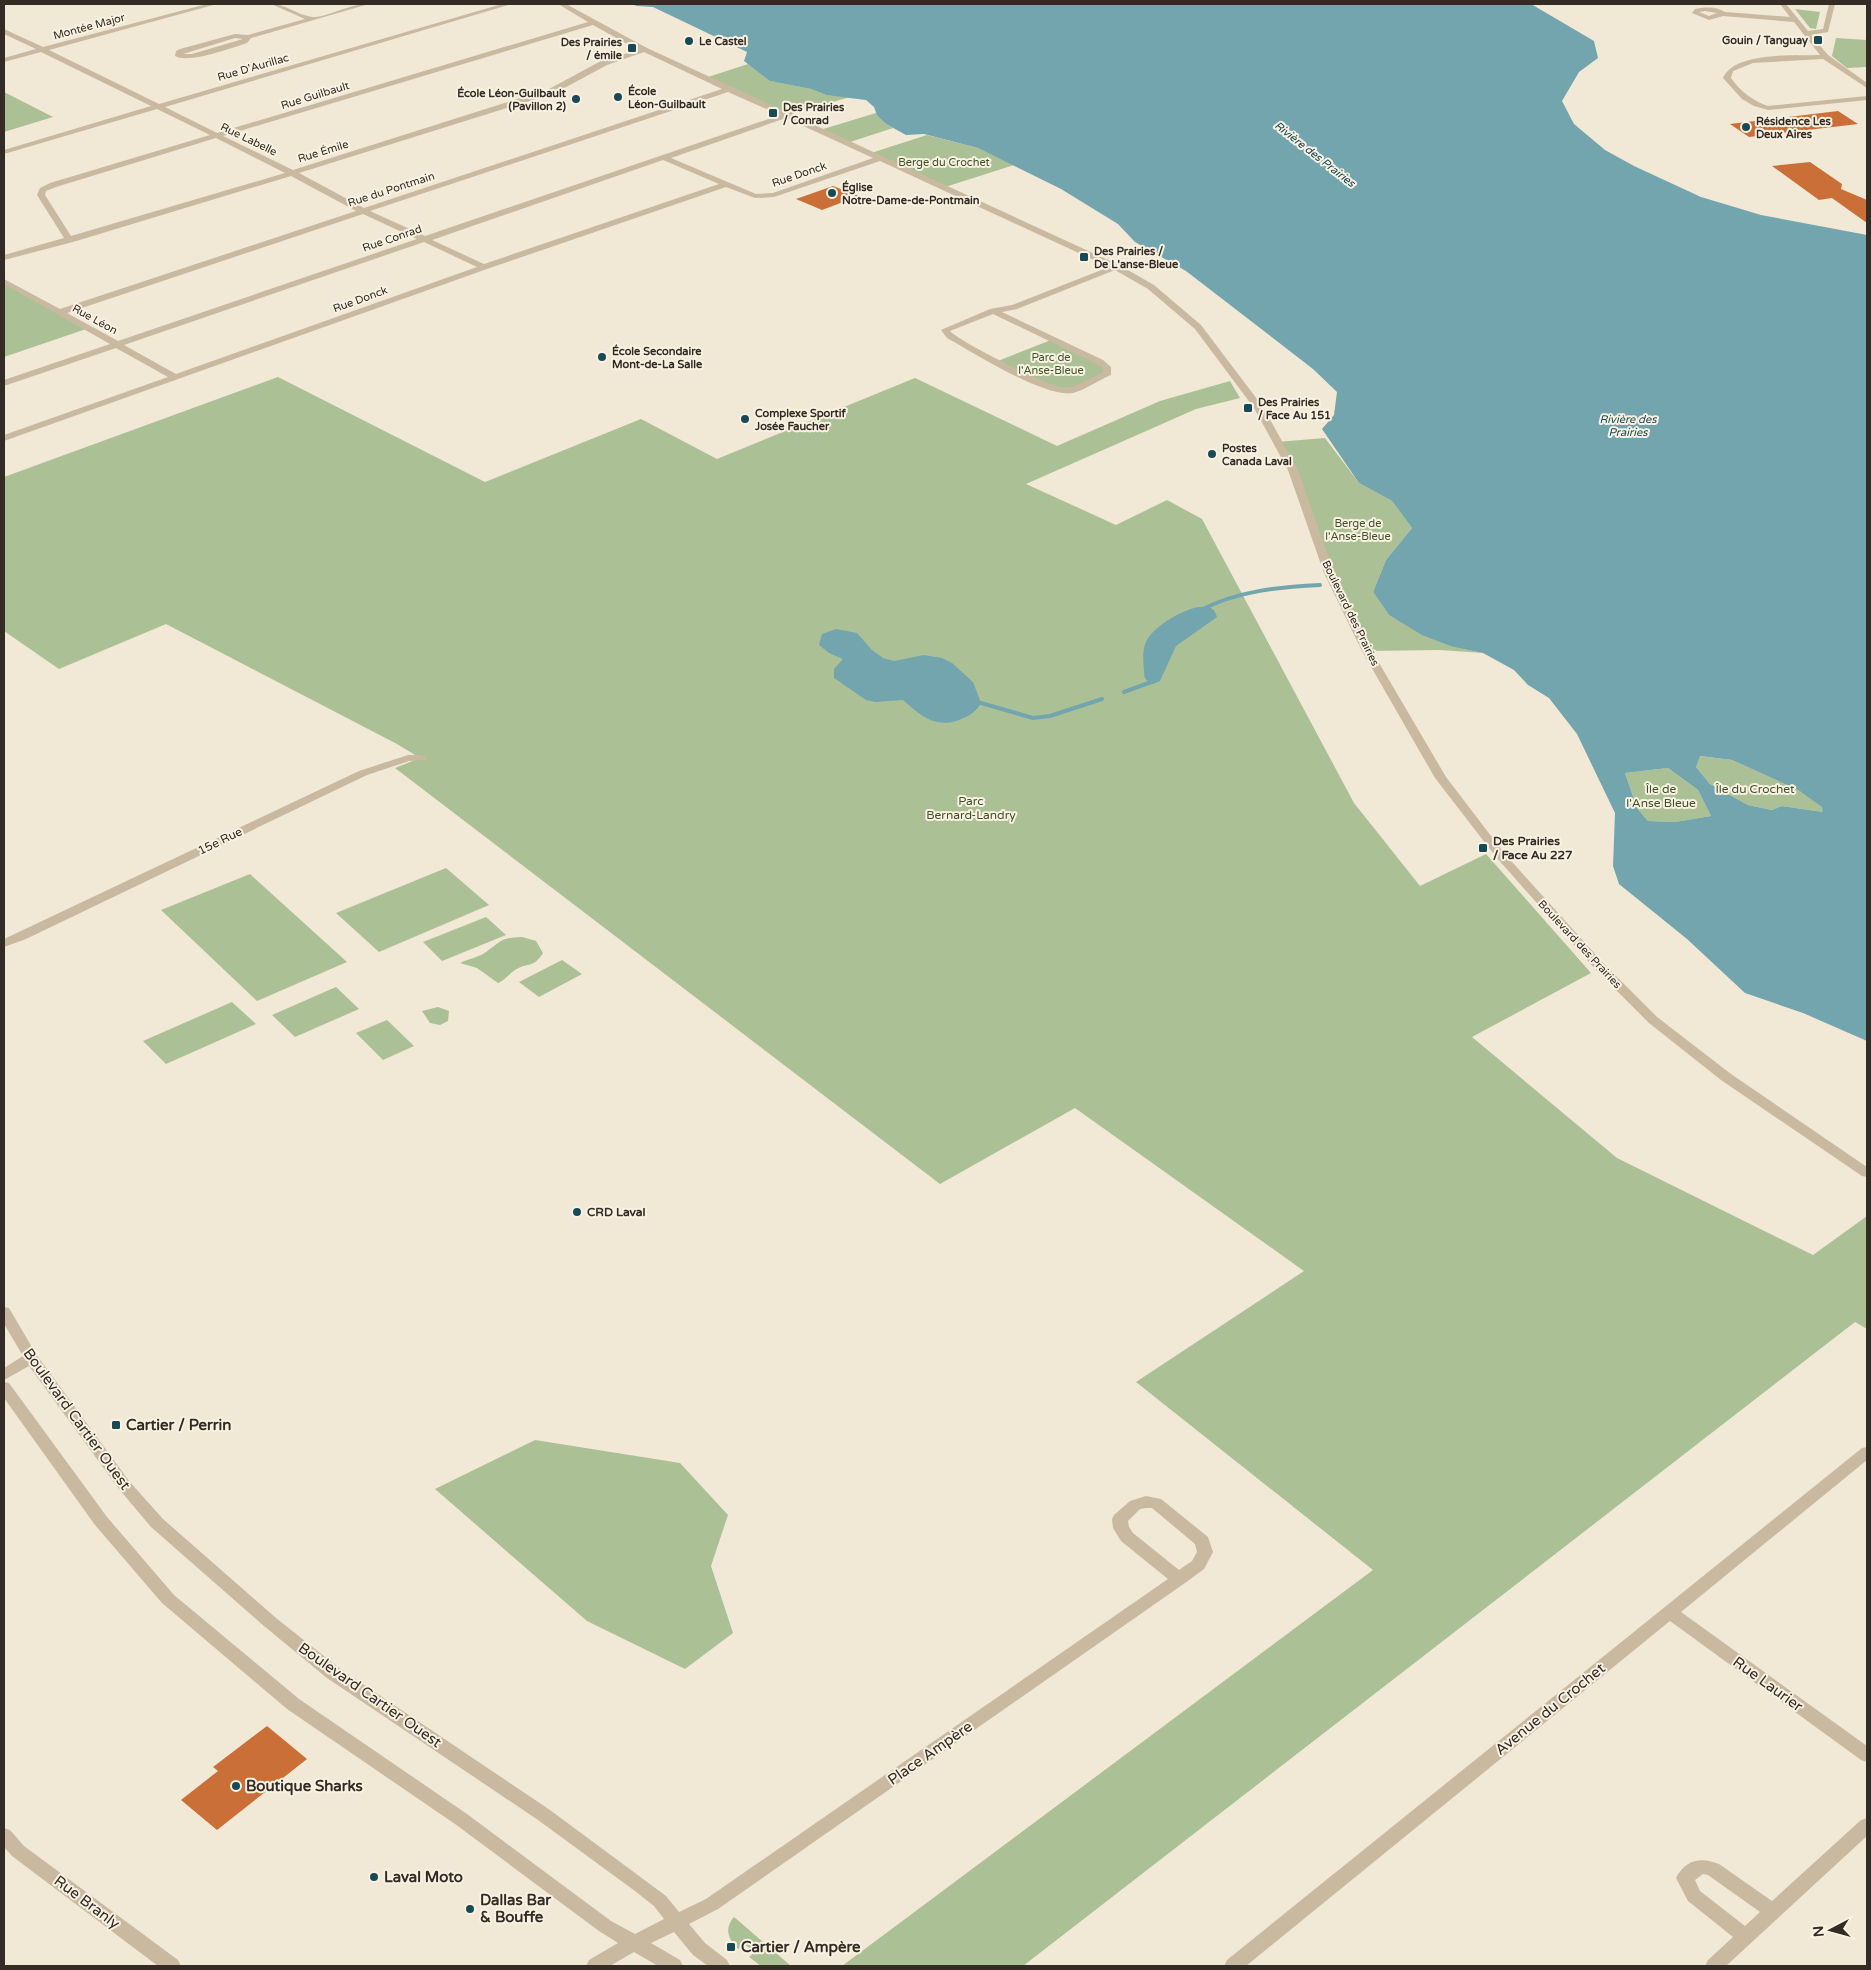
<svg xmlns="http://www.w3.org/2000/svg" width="1871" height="1970" viewBox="0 0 1871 1970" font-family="'Varela Round',sans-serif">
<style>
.green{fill:#acc095}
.water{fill:#73a5af;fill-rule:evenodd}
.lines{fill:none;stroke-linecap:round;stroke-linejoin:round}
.stream{stroke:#73a5af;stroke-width:4}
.building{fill:#cb6f39}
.minor{fill:#c9b9a1;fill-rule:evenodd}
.poi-dot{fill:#184a56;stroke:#f9f1e1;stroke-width:2}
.labels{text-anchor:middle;stroke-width:4;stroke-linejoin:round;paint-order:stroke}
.far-street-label{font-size:11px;fill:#332b24;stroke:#f9f1e1}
.far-poi-label{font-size:11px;font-weight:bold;fill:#332b24;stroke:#f9f1e1;text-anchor:start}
.far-water-label{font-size:11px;font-style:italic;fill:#184a56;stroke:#f9f1e1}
.far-park-label{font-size:11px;fill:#3d5227;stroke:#f9f1e1}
.park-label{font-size:12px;fill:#3d5227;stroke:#f9f1e1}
.street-label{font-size:12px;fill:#332b24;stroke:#f9f1e1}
.poi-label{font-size:12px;font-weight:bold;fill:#332b24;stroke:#f9f1e1;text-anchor:start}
.near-street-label{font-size:15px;fill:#332b24;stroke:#f9f1e1}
.near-poi-label{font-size:15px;font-weight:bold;fill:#332b24;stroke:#f9f1e1;text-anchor:start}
</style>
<rect width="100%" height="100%" fill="#f1e8d5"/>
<g class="green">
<polygon points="1795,9 1820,12 1816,29 1810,28"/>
<polygon points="1836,38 1867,40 1867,67 1847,68 1832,56"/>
<polygon points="748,64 771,81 811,89 826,95 850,97 788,115 705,78"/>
<polygon points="4,92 53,117 4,132"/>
<polygon points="876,113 886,124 893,128 847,143 820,130"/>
<polygon points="927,135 978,148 1014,165 942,188 868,154"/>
<polygon points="4,281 89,328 4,357"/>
<polygon points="1051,340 1100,362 1108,373 1072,390 1059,390 998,361"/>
<polygon points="278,377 485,482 641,419 717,459 915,378 1057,446 1160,401 1230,381 1240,398 1196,409 1026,484 1116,525 1167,500 1202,519 1354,803 1420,886 1486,854 1591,973 1472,1037 1617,1158 1813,1255 1867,1216 1867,1329 1855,1322 1023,1966 842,1966 1373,1570 1136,1382 1304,1271 1075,1108 940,1184 395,768 420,758 397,744 166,624 59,669 4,631 4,477"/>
<polygon points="1325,438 1359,483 1392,501 1412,528 1386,560 1373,592 1389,615 1453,647 1483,653 1440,650 1367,651 1277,442"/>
<polygon points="1699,756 1732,760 1798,790 1823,807 1823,812 1782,806 1772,810 1748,805 1710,784 1696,767"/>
<polygon points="1668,768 1698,790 1711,816 1675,822 1648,821 1637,808 1625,773"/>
<polygon points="446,868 489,905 379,952 336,913"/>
<polygon points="250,874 347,962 257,1001 161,910"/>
<polygon points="486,917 506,935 442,961 423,942"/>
<path d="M522,937L536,941L543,953C533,969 527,962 515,970C509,974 505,980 498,983L477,968L460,963C468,959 480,957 486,952C503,940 500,938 522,937Z"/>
<polygon points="562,960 582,974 539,997 519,982"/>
<polygon points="336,987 359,1009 295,1037 272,1015"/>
<polygon points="232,1002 256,1024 166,1064 143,1041"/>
<polygon points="438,1007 449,1011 448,1021 440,1025 430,1023 422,1011"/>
<polygon points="387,1020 414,1046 383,1060 356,1033"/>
<polygon points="535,1440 680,1463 728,1515 711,1566 733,1633 685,1669 587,1621 435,1489"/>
<path d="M734,1917L791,1966H761L749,1957L755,1952L744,1944L738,1949C728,1939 724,1928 734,1917Z"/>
</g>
<g class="water">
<path d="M631,4H1531L1594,41L1598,58L1579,72L1562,101L1574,124L1605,150L1634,166L1701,197L1761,215L1867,235V1041L1803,1013L1745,993L1687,939L1619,884L1613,866L1615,813L1577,734L1549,698L1528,685L1514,670L1483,653L1453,647L1422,635L1389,615L1373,592L1386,560L1412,528L1392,501L1359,483L1322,429L1334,415L1337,392L1313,369L1186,271L1135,242L1118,224L1061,189L978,148L924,134L906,135L886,124L877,115L874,107L866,100L826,95L811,89L770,81L744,61L747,52L653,7L637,6ZM1700,756L1732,760L1798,790L1822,807L1823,812L1782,806L1772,810L1748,805L1710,784L1696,767ZM1668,768L1698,790L1711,816L1675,822L1648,821L1637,808L1625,773Z"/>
<path d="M1198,607C1209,607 1214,606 1217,617L1176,646L1160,681L1153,684C1144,680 1144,677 1144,669C1143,659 1142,647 1148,638C1159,623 1181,611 1198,607Z"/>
<path d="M836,629L857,633L872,650L883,658L894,661L924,655L942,658L952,663L973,682L981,703C976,712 969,716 959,720C935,729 920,715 903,700L876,702L866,700L834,678V669L843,659L829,653L819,645L822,634Z"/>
</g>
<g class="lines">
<g class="stream">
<path d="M1201,610C1237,591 1279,587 1320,585"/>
<polyline points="1124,692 1154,681"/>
<polyline points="981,703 1033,718 1050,716 1102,699"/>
</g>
</g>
<g class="building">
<polygon points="1838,111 1858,124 1749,137 1730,124"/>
<polygon points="1810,162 1842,184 1841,189 1867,200 1867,223 1832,198 1819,200 1772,166"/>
<polygon points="833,186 859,196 822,210 796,199"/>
<polygon points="267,1726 307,1759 217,1830 181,1800 218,1771 213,1767"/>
</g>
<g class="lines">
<g class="minor">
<path d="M207,4H217L49,50L159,104L502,4H512L165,107L217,133L588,22L558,4H566L647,48L1119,265L1154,285L1201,325L1263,407L1298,470L1334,573L1372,651L1446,777L1504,853L1605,965L1657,1017L1731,1074L1867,1167V1177L1862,1176L1721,1080L1649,1023L1597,971L1496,857L1435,778L1362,651L1324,573L1288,470L1254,408L1195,329L1148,289L1115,270L1017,309L1002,312L1103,360L1111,367V375C1099,380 1085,390 1073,393C1044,398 974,353 947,338L941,330L990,309L1012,305L1109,267L880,161L774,197L755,198L726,187L487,269L4,441V435L168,377L116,348L4,386V380L110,344L4,284V279L60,309L356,211L291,176L73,242L4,260V255L64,238L37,195L40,188L50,183L210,135L157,109L4,154V150L151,106L41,52L4,62V58L36,49L4,34V29L43,47ZM593,25L638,50L601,61L549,89L293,170L223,136ZM644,52L722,89L364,208L299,173L555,93L607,65ZM728,92L780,115L425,236L370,211ZM786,118L873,158L773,193L756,194L671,158ZM216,138L285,173L71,236L45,195L46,191L56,187ZM663,160L719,184L484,264L432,240ZM363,214L417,239L118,341L67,313ZM424,242L477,267L176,374L124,345ZM993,314L1097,364L1103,368V372C1091,378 1074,390 1060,387C1044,384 960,342 950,331Z"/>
<path d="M271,4C286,4 297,15 312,17C326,18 351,3 369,4L251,38L247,43C232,48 188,64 175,56L176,51L180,49L235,34L248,35L305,19ZM235,38L243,39L192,54H183Z"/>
<path d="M1780,4H1786L1808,31L1823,29L1829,4H1835L1828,32L1811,35L1828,55L1867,83V88L1823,59L1753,63L1733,71L1731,78C1740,91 1753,101 1768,106L1867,96V100L1768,110L1754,106L1742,99L1723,78C1735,51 1794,56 1820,55L1794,22L1723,16L1709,20L1692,13L1695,9C1705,7 1716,6 1725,12L1790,17ZM1705,11L1717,13L1709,16L1699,12Z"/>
<polygon points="408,755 421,755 427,758 425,760 409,761 367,775 26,939 4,947 4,939 359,771"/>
<path d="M4,1307L9,1308L36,1354L129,1481L163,1519L276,1618L339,1668L550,1810L666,1896L679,1912L706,1899L1168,1579L1121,1541L1113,1528L1112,1519L1114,1515L1130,1501L1146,1496L1161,1499L1208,1537L1213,1552L1204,1569L1185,1583L718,1909L689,1924L705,1943L727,1960L730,1966H708L693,1955L674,1932L651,1943L680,1960L683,1966H658L634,1952L610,1966H586L589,1960L618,1943L599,1931L455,1824L287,1709L162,1603L95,1525L4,1398V1382L9,1383L107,1517L174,1595L299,1699L467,1814L611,1921L635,1934L664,1919L654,1906L635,1891L538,1820L327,1678L264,1626L151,1527L119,1489L29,1366L4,1380V1368L23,1356L4,1324ZM1146,1508H1152L1195,1544L1197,1552L1192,1561L1179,1570L1133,1533L1129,1527L1128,1521L1140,1509Z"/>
<polygon points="1867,1447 1867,1460 1681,1612 1867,1746 1867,1762 1861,1760 1670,1621 1246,1966 1224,1966 1227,1960 1862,1448"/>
<path d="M1867,1818V1836L1726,1966H1705L1708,1960L1733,1937L1688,1901L1676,1878C1686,1859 1701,1857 1719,1864L1772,1901L1861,1820ZM1703,1874L1708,1875L1760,1912L1745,1926L1700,1891L1695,1880Z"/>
<polygon points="4,1828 10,1830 24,1846 178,1960 181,1966 158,1966 12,1856 4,1847"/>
</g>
</g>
<g class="poi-dot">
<rect x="1813" y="35" width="10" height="10" rx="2.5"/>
<circle cx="689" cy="41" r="5"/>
<rect x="627" y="43" width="10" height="10" rx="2.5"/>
<circle cx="618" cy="97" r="5"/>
<circle cx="576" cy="99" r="5"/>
<rect x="768" y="108" width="10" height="10" rx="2.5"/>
<circle cx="1746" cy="127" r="5"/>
<circle cx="832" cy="193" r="5"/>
<rect x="1079" y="252" width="10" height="10" rx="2.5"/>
<circle cx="602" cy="357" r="5"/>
<rect x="1243" y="403" width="10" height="10" rx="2.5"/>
<circle cx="745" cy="419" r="5"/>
<circle cx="1212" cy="454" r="5"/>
<rect x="1478" y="843" width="10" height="10" rx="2.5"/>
<circle cx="577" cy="1212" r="5"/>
<rect x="111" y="1420" width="10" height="10" rx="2.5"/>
<circle cx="236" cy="1786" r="5"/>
<circle cx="374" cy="1877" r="5"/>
<circle cx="470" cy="1909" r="5"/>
<rect x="726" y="1942" width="10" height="10" rx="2.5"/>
</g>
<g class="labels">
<g class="far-street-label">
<text transform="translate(89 26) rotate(-15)" y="4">Montée Major</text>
<text transform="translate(253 67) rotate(-16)" y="4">Rue D'Aurillac</text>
<text transform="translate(315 95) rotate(-17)" y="4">Rue Guilbault</text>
<text transform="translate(249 139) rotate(26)" y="4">Rue Labelle</text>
<text transform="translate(323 151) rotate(-17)" y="4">Rue Émile</text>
<text transform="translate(799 174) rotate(-19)" y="4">Rue Donck</text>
<text transform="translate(391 189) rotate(-18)" y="4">Rue du Pontmain</text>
<text transform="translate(392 238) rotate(-19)" y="4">Rue Conrad</text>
<text transform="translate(360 299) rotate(-20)" y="4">Rue Donck</text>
<text transform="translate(95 319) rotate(29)" y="4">Rue Léon</text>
<text transform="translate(1351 613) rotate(64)" y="4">Boulevard des Prairies</text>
<text transform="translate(1580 944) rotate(47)" y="4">Boulevard des Prairies</text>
</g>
<g class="far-poi-label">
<text x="1808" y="44" text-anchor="end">Gouin / Tanguay</text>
<text x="699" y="45">Le Castel</text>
<text x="622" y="46" text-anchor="end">Des Prairies<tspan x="622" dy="13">/ émile</tspan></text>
<text x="628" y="95">École<tspan x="628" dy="13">Léon-Guilbault</tspan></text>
<text x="566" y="97" text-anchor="end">École Léon-Guilbault<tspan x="566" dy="13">(Pavillon 2)</tspan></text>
<text x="783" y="111">Des Prairies<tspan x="783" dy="13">/ Conrad</tspan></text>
<text x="1756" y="125">Résidence Les<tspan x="1756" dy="13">Deux Aires</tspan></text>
<text x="842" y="191">Église<tspan x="842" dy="13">Notre-Dame-de-Pontmain</tspan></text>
<text x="1094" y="255">Des Prairies /<tspan x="1094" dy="13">De L'anse-Bleue</tspan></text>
<text x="612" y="355">École Secondaire<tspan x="612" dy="13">Mont-de-La Salle</tspan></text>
<text x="1258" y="406">Des Prairies<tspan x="1258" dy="13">/ Face Au 151</tspan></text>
<text x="755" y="417">Complexe Sportif<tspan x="755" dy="13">Josée Faucher</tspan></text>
<text x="1222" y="452">Postes<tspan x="1222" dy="13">Canada Laval</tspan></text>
</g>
<g class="far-water-label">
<text transform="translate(1315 154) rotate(38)" y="4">Rivière des Prairies</text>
<text x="1628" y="423">Rivière des<tspan x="1628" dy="13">Prairies</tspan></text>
</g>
<g class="far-park-label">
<text x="944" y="166">Berge du Crochet</text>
<text x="1051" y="361">Parc de<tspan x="1051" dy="13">l'Anse-Bleue</tspan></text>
<text x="1358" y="527">Berge de<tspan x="1358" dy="13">l'Anse-Bleue</tspan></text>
</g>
<g class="park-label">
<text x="1661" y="793">Île de<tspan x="1661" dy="14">l'Anse Bleue</tspan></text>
<text x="1755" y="793">Île du Crochet</text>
<text x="971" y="805">Parc<tspan x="971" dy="14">Bernard-Landry</tspan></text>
</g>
<g class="street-label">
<text transform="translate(220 841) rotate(-26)" y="4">15e Rue</text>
</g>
<g class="poi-label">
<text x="1493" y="845">Des Prairies<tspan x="1493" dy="14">/ Face Au 227</tspan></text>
<text x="587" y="1216">CRD Laval</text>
</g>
<g class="near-street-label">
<text transform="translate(77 1419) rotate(54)" y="5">Boulevard Cartier Ouest</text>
<text transform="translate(1768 1684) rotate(36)" y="5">Rue Laurier</text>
<text transform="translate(370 1695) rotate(35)" y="5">Boulevard Cartier Ouest</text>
<text transform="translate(1550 1709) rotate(-39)" y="5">Avenue du Crochet</text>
<text transform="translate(930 1753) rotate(-35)" y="5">Place Ampère</text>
<text transform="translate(87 1902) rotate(37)" y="5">Rue Branly</text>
</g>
<g class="near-poi-label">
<text x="126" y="1430">Cartier / Perrin</text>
<text x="246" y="1791">Boutique Sharks</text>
<text x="384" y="1882">Laval Moto</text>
<text x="480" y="1905">Dallas Bar<tspan x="480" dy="17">&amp; Bouffe</tspan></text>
<text x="741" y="1952">Cartier / Ampère</text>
</g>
</g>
<rect width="1871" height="1970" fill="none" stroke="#332b24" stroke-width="10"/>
<g transform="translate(1831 1930) rotate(264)" stroke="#f9f1e1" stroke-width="4" paint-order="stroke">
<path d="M0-4L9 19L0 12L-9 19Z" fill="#332b24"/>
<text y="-8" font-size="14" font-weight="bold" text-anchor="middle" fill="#332b24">N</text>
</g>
</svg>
